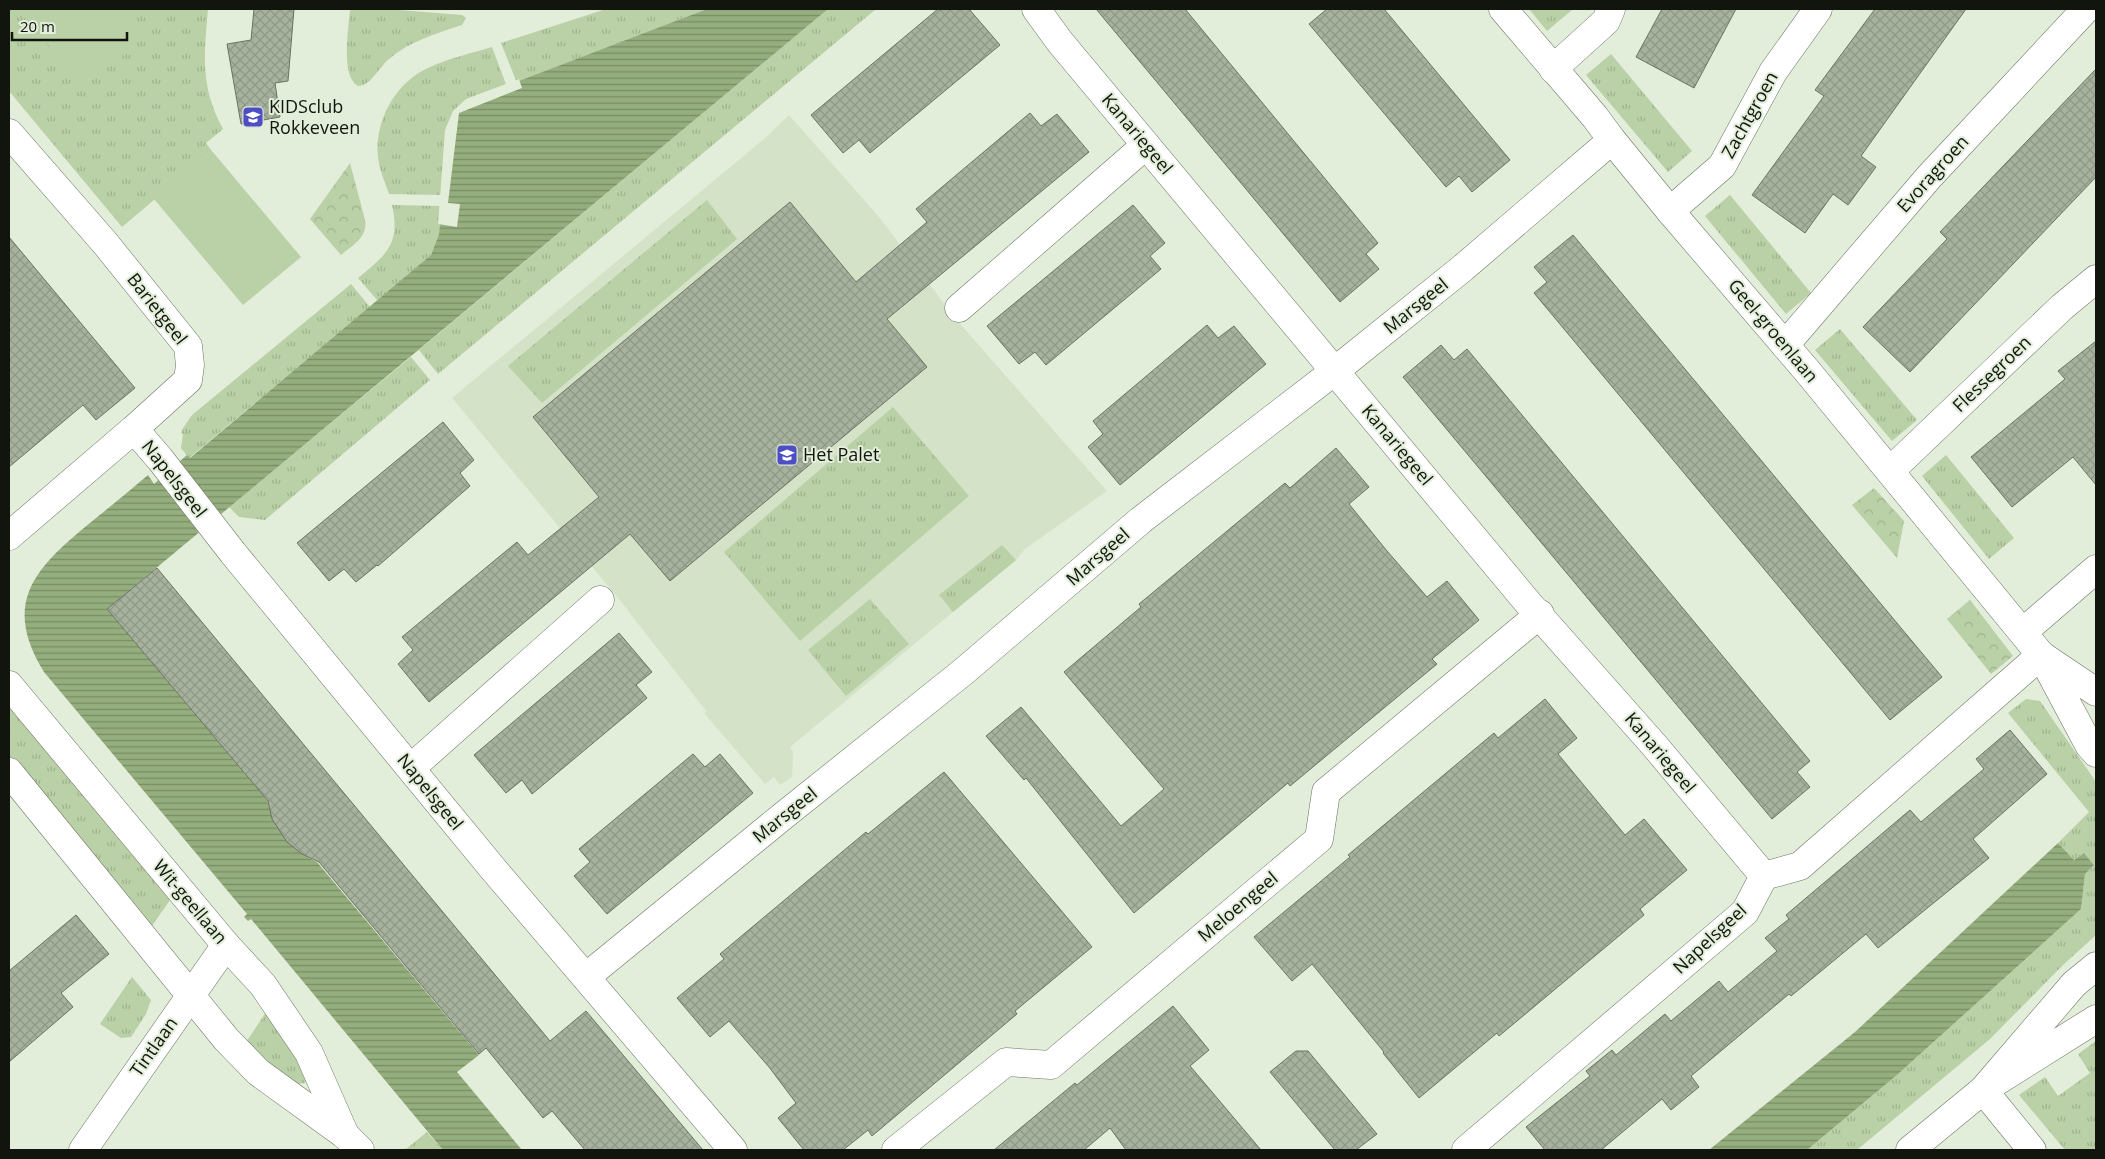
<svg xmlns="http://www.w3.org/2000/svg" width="2105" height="1159" viewBox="0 0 2105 1159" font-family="'Open Sans',sans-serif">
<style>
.built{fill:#d4e3c8}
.grass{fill:url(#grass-tufts)}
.forest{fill:url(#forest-crowns)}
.garden{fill:#bad0a6}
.water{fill:url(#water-rules)}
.pier{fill:#e2eed9}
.building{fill:url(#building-cross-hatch);stroke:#6b7462}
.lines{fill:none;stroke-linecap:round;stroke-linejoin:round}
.minor-casing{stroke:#6a7462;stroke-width:29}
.minor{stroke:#fff;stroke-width:28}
.labels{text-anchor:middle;stroke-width:4;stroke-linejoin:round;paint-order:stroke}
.poi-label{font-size:18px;fill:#11150e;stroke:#e2eed9;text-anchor:start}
.street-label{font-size:18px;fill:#11150e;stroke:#e2eed9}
</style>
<defs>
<pattern id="grass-tufts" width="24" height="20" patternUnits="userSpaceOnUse" patternTransform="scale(1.25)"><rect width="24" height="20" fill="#bad0a6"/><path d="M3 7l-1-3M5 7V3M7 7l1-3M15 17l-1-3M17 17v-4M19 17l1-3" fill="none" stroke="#9fb28e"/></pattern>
<pattern id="forest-crowns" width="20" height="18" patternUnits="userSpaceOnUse" patternTransform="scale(1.25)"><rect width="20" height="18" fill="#bad0a6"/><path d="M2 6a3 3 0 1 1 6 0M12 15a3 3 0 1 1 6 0" fill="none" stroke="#9fb28e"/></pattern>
<pattern id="water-rules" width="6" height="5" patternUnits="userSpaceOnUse" patternTransform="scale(1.25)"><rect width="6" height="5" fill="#95ae7e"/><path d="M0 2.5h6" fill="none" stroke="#788c66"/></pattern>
<pattern id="building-cross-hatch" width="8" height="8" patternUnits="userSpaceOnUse" patternTransform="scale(1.25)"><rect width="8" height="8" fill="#a7b29e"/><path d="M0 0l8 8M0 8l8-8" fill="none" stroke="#8f9887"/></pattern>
</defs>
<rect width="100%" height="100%" fill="#e2eed9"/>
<polygon class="built" points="789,115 880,218 954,317 1107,491 1025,549 1016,560 790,747 793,752 792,777 780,785 774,777 765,784 704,713 707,712 618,598 452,398 764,139"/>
<g class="grass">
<path d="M9,9H208C204,55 200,86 223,129L206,143L212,151L122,227L9,91Z"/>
<path d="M350,9H387L462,15L466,18L462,25C435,34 410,41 389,59C379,67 371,86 358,86C340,76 349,27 350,9Z"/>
<polygon points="606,9 707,9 517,83 501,43"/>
<polygon points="828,9 876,9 438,374 419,350"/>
<polygon points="1529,9 1571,9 1572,10 1547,31"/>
<path d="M492,47L507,87L442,195L389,194C385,182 379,169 378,157C374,121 396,81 430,67C450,58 472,53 492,47Z"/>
<polygon points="1611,54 1692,151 1668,172 1586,75"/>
<polygon points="1730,195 1811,293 1786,314 1705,216"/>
<polygon points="707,200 737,239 542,403 508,366"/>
<path d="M392,205L441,206L439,234L431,255L378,301L358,278C386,255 401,244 392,205Z"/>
<polygon points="351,284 370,307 189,458 181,448 183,434 181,433 183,428 192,415"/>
<polygon points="1840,329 1917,420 1892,441 1815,350"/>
<polygon points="411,357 430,380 265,520 239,517 229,507"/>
<polygon points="893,407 969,496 800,641 724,552"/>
<polygon points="1946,455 2014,538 1989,559 1922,476"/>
<polygon points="1002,545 1016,560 953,612 939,595"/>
<polygon points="870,599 909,644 846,696 808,650"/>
<polygon points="2026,699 2040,701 2096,782 2096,935 2062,966 1990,1039 1857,1150 1807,1150 1897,1075 2081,909 2085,874 2094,865 2084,853 2074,860 2058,843 2089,812 2008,713"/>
<polygon points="9,703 172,897 152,926 9,756"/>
<polygon points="132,977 151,1000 146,1014 131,1037 121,1038 100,1024"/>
<polygon points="266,1012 305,1072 307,1078 305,1083 298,1084 272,1067 247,1041"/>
<polygon points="2096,1041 2096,1150 2065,1150 2019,1095 2045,1077 2058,1096 2090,1073 2078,1054"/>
<polygon points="427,1132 443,1150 403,1150 405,1148 406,1149"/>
</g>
<g class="forest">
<path d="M350,163L365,220C368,237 353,245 341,255L310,219Z"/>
<polygon points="1874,488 1904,521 1897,558 1852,505"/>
<polygon points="1970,600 2013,656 1991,674 1947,619"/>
</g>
<g class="garden">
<polygon points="16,9 124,9 141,28 81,82"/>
<polygon points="212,151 301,257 243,305 154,199"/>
</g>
<g class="water">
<path d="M707,9H828L107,609L267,800C276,830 289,849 317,862L479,1055L457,1072L522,1150H443L251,919L248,921L244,917L247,914L44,672C3,605 32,571 85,527C106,510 127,493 148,475L154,484L187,455L190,458L431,255L439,234L442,195L455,112L467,101Z"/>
<polygon points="2058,843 2074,860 2084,853 2094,865 2085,874 2081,909 1897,1075 1807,1150 1709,1150 1855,1032"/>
</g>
<polygon class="pier" points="519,79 522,88 459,113 448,203 460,204 457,227 438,224 445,130 453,111 466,99"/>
<g class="building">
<polygon points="254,9 294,9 288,81 275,83 280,117 241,124 227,44 251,40"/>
<polygon points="938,9 969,9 1000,45 870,153 859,140 843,153 811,115"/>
<polygon points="1096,9 1185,9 1378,243 1366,254 1379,269 1340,302"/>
<polygon points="1327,9 1384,9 1510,160 1472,192 1459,176 1446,187 1309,24"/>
<polygon points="1662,9 1736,9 1694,88 1636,57"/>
<polygon points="1875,9 1966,9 1861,156 1876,167 1848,205 1833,194 1805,233 1752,195 1824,96 1815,90"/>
<polygon points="2096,69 2096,177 1910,372 1863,327 1947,239 1940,232"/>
<polygon points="1030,113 1041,126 1057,114 1089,152 887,319 927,367 670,581 630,534 429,702 398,664 413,650 402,637 517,542 528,555 599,497 533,417 790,202 856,282 927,222 916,209"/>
<polygon points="1133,205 1165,243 1150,256 1161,269 1046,365 1035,352 1019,364 987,326"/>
<polygon points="1573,235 1942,677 1890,720 1534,293 1547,282 1534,267"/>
<polygon points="9,237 135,388 96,420 83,405 9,467"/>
<polygon points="1207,325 1218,338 1234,326 1266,364 1120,485 1088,447 1103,434 1093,421"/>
<polygon points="2096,341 2096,485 2073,457 2012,507 1971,457 2065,379 2058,371"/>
<polygon points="1441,345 1454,360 1467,349 1810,761 1797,772 1810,787 1772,819 1403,377"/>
<polygon points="443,422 474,460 460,473 470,486 378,566 377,565 356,582 344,569 329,581 297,543"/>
<polygon points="1336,448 1369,487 1349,504 1387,551 1427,597 1447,581 1479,620 1432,659 1437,664 1290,786 1288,783 1134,913 1026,778 1024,780 986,736 1021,707 1121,826 1164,789 1064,672 1141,607 1139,604 1285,483 1290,488"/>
<polygon points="157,568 550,1041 586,1011 703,1150 585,1150 552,1111 543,1118 486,1048 479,1054 319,862 302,854 287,842 272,819 268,801 107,609"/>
<polygon points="619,633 652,672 636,685 647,698 532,794 522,780 506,793 474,755"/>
<polygon points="1545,699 1577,738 1558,754 1625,835 1644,819 1687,870 1640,909 1644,915 1499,1036 1497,1033 1419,1098 1383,1053 1384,1052 1312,964 1292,981 1254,937 1350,857 1348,855 1494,733 1498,738"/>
<polygon points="2010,730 2047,774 1973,839 1989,858 1878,948 1866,934 1791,996 1789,994 1691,1076 1699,1087 1671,1110 1662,1099 1601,1150 1545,1150 1526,1127 1590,1076 1586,1071 1612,1050 1616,1055 1665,1014 1671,1021 1719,981 1728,992 1777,951 1765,938 1789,919 1786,915 1910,810 1921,822 1984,769 1976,759"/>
<polygon points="693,754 705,767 720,754 753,793 607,914 574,876 590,862 579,849"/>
<polygon points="944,772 1092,947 1015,1011 1017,1014 872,1136 868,1130 843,1150 804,1150 778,1118 796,1103 769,1067 729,1021 710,1037 677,998 724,959 720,954 866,832 868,834"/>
<polygon points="76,915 109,954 61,993 73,1007 9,1062 9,971"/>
<polygon points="1173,1006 1209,1050 1190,1066 1261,1150 1126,1150 1110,1128 1084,1150 994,1150 1075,1083 1077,1085"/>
<polygon points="1296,1051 1308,1051 1377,1134 1356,1150 1335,1150 1270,1072"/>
</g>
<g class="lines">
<g class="minor-casing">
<g id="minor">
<polyline points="1036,9 1060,42 1529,604 1654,745 1764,876"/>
<polyline points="1553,69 1606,21 1611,9"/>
<polyline points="9,133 105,243 188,346 190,365 188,380 134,429 9,536"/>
<polyline points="1670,211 1722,166 1773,72 1818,9"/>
<polyline points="959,308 1146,145"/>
<polyline points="1785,345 1929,177 2086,9"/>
<polyline points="134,429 160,459 233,553 494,870 733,1150"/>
<polyline points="1890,471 2062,307 2096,279"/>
<polyline points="2023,632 2096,569"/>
<polyline points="9,685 226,945 263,985 309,1053 345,1135"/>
<polyline points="2096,692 2041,655 2089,745 2096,753"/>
<polyline points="411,768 600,600"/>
<polyline points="9,772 226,1039 258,1072 345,1135 360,1150"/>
<polyline points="2096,966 2074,984 1983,1090 2096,1019"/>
<polyline points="586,977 783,816 963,672 1141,520 1336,370 1464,267 1612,140"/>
<polyline points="83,1150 226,945"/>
<polyline points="896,1150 1006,1062 1051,1065 1319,839 1326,792 1540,614"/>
<polyline points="1466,1150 1745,912 1764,876 1800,866 2041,655 1808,372 1670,211 1612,140 1595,117 1503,9"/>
<polyline points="1910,1150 1983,1090 2032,1150"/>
</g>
</g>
<use href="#minor" class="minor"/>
</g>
<defs>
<g id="school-square" transform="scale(1.125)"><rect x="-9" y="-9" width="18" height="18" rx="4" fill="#4d4ec4" stroke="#e2eed9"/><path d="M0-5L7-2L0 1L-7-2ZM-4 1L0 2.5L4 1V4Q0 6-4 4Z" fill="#fff"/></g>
</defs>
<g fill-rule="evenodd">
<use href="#school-square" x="253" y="117"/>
<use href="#school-square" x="787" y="455"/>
</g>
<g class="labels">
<g class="poi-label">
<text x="269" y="113">KIDSclub<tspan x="269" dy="21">Rokkeveen</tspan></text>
<text x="803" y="461">Het Palet</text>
</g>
<g class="street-label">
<text transform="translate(1750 115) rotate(-61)" y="6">Zachtgroen</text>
<text transform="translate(1137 134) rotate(50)" y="6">Kanariegeel</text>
<text transform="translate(1933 174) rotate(-48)" y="6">Evoragroen</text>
<text transform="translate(1416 306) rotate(-39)" y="6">Marsgeel</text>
<text transform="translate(157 309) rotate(52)" y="6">Barietgeel</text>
<text transform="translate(1773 331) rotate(50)" y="6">Geel-groenlaan</text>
<text transform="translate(1992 374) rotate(-44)" y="6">Flessegroen</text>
<text transform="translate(1397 445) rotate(50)" y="6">Kanariegeel</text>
<text transform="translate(174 479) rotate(52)" y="6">Napelsgeel</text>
<text transform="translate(1098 557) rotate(-41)" y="6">Marsgeel</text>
<text transform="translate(1660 753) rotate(50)" y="6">Kanariegeel</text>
<text transform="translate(430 792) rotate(51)" y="6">Napelsgeel</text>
<text transform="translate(785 815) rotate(-39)" y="6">Marsgeel</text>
<text transform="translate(190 902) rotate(50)" y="6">Wit-geellaan</text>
<text transform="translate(1238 907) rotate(-40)" y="6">Meloengeel</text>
<text transform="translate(1710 939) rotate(-43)" y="6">Napelsgeel</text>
<text transform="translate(154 1047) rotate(-55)" y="6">Tintlaan</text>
</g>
</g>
<rect width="2105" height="1159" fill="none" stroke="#11150e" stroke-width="20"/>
<path d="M12 32v8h115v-8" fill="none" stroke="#11150e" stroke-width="2.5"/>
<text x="20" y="32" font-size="15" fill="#11150e" stroke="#e2eed9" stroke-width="4" paint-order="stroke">20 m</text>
</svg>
